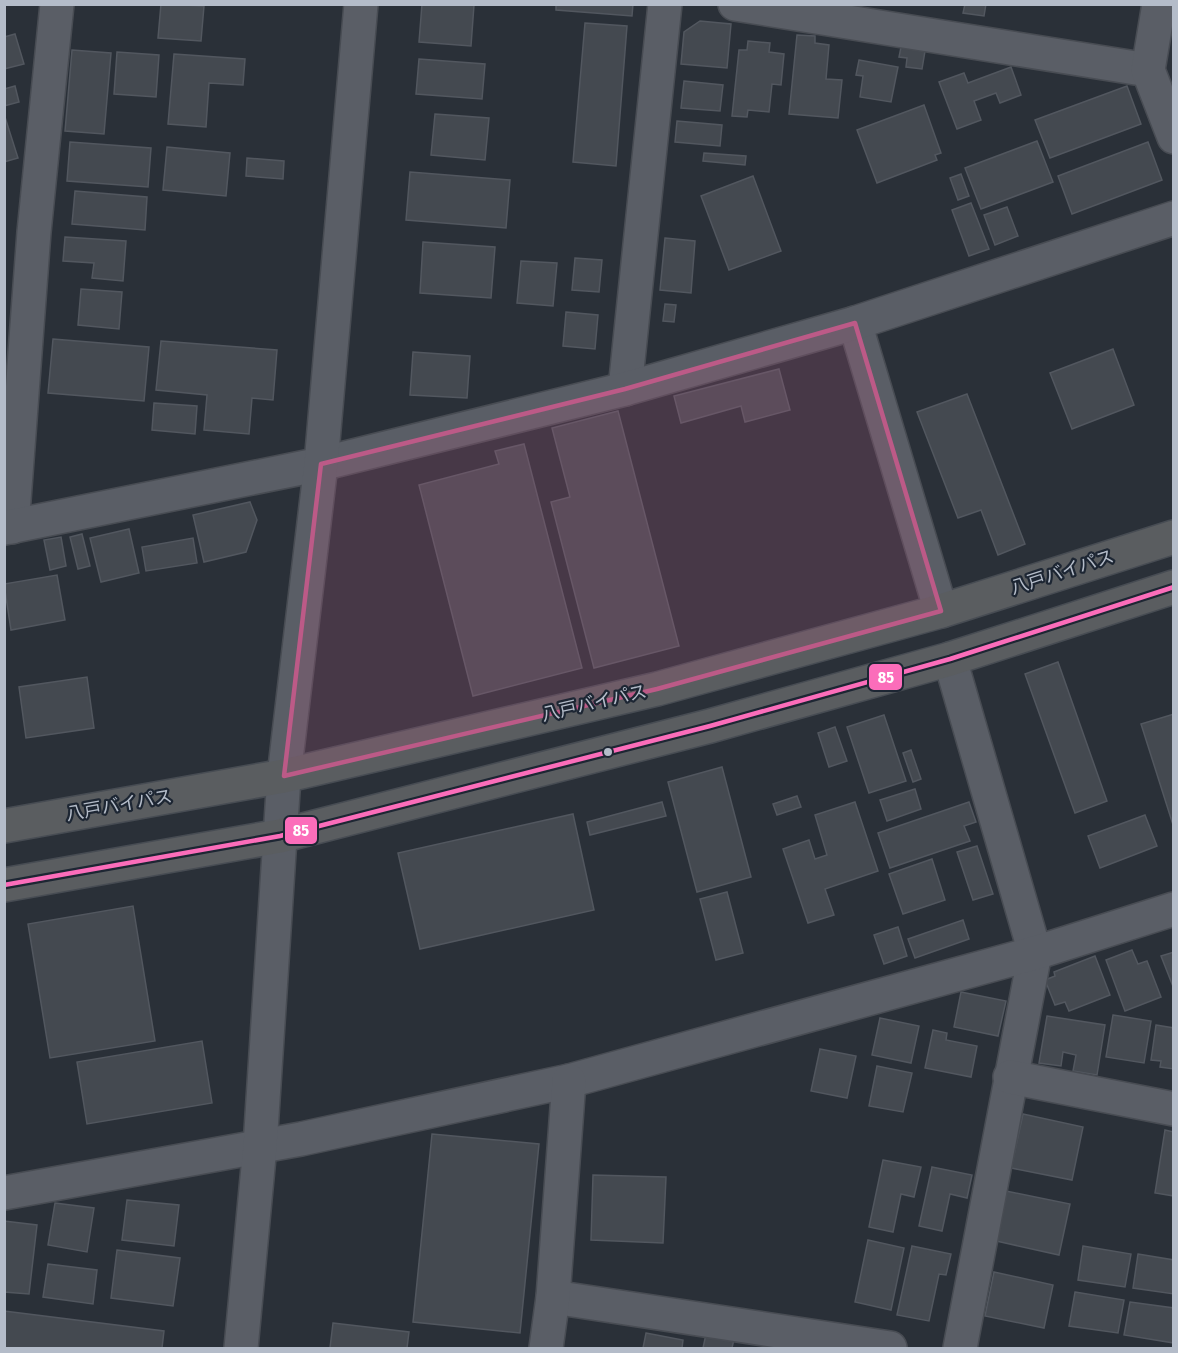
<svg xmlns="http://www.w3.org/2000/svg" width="1178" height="1353" viewBox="0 0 1178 1353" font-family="'Fira Sans Condensed','Noto Sans JP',sans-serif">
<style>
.building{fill:#444950;stroke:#52575f;stroke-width:1.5}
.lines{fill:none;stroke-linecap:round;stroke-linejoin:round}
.minor-casing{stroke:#484c53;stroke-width:36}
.highway-casing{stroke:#474c53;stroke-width:36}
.minor{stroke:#5a5e66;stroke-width:33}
.highway{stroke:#5a5d60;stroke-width:33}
.bus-1-casing{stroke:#1d2633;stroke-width:9}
.bus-1{stroke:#fb6dba;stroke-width:4.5}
.marked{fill:#bc5a87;fill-opacity:0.2;stroke:#bc5a87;stroke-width:4.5;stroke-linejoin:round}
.bus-dot{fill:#b4bcc9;stroke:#1d2633;stroke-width:2}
.labels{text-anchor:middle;stroke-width:4.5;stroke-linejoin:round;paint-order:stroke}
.street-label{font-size:18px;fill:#b4bcc9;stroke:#1d2633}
.line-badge{stroke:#1d2633;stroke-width:2}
.badge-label{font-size:16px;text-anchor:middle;font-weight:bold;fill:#fff}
</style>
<rect width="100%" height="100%" fill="#2a3038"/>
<g class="building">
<polygon points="161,4 204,6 201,41 158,38"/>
<polygon points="422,4 474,5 471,46 419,42"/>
<polygon points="556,4 633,4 632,16 556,10"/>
<polygon points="965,4 986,4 984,16 963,13"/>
<polygon points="700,21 731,24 727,68 681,64 684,32"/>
<polygon points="585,23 627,26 616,166 573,162"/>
<polygon points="15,34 24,64 4,69 4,37"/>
<polygon points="797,35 815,36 815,43 829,45 826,79 842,80 838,118 789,114"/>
<polygon points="748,41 770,43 769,52 784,54 781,85 772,84 769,112 748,110 747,117 732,116 739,50 747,50"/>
<polygon points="901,47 925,51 922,69 906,67 907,58 899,57"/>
<polygon points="72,50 111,53 104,134 65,131"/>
<polygon points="117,52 159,55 156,97 114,94"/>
<polygon points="174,54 245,59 243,85 209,83 206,127 168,124"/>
<polygon points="419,59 485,64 482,99 416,94"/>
<polygon points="859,60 898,67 891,102 860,97 863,76 856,75"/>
<polygon points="1011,67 1021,95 1000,103 996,93 974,101 981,120 957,129 939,82 964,73 968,83"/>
<polygon points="684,81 723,85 720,111 681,108"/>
<polygon points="15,86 19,102 4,106 4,89"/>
<polygon points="1127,86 1141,124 1050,158 1035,120"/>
<polygon points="924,105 941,153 935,155 937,160 877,183 857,130"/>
<polygon points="4,114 18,158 4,162"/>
<polygon points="435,114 489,118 485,160 431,155"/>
<polygon points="677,121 722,125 720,146 675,142"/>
<polygon points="1037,141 1053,182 981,209 965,168"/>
<polygon points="70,142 151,148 148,187 67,181"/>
<polygon points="1148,142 1162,180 1072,214 1058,176"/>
<polygon points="167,147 230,153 226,196 163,190"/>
<polygon points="704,153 746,156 745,165 703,161"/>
<polygon points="247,158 284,161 283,179 246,176"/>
<polygon points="410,172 510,180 506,228 406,220"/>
<polygon points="961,174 969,196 958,200 950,178"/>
<polygon points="753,176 781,251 729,270 701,196"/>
<polygon points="75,191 147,197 145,230 72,224"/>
<polygon points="971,203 989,249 969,256 952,210"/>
<polygon points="1007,207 1018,236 995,245 984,215"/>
<polygon points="65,237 126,241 123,281 92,278 94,263 63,261"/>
<polygon points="665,238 695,241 691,293 660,290"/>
<polygon points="423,242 495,247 491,298 420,293"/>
<polygon points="575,258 602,260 599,292 572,290"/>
<polygon points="521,261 557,263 553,306 517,303"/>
<polygon points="81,289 122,292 119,329 78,325"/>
<polygon points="665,304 676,305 674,322 663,321"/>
<polygon points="566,312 598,315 595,349 563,346"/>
<polygon points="53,339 149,347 144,401 48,393"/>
<polygon points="161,341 277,350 273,400 252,398 249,434 204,430 207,395 156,390"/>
<polygon points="1113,349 1134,405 1072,429 1050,373"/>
<polygon points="413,352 470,356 467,398 410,395"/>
<polygon points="779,369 790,410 745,422 741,406 681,423 674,396"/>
<polygon points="967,394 1025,544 998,555 981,510 958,518 917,412"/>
<polygon points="154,403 197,406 195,434 152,430"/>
<polygon points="618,411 679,646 594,668 551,502 570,497 552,428"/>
<polygon points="524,444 582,668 473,696 419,485 499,464 495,451"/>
<polygon points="250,502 257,520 246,552 204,562 193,515"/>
<polygon points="129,529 139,573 101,582 90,538"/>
<polygon points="82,534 90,566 78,569 70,537"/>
<polygon points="61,537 66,566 50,570 44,540"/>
<polygon points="193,538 197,563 146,571 142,547"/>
<polygon points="57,575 65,620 11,630 4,584"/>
<polygon points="1058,662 1107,801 1075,813 1025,674"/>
<polygon points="87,677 94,728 26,738 19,687"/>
<polygon points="1174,714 1174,828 1141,724"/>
<polygon points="884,715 906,781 869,793 847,727"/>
<polygon points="835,727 847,761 829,767 818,733"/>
<polygon points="911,750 921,779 913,782 903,753"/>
<polygon points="722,767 751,877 697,892 668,782"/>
<polygon points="915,789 921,809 887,821 880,800"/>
<polygon points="797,796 801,807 777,815 773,804"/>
<polygon points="662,802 666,816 590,835 587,822"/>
<polygon points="855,802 878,871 825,889 834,915 808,923 783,849 809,840 815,859 827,855 815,815"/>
<polygon points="969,802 976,822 964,826 970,841 890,868 878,833"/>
<polygon points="573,814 594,910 420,949 398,853"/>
<polygon points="1145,815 1157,846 1100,868 1088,836"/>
<polygon points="977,846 993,894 973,900 957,852"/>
<polygon points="932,859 945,900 903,914 889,874"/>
<polygon points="727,892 743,953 716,960 700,899"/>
<polygon points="133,906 155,1041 50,1058 28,924"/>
<polygon points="963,920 969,939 915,958 908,939"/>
<polygon points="898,927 907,956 884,964 874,935"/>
<polygon points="1132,950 1138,964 1147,961 1161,997 1125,1011 1106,960"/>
<polygon points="1174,952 1174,989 1161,956"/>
<polygon points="1095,956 1110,995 1069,1011 1065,1002 1055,1005 1045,980 1055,976 1054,972"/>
<polygon points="961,992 1006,1001 998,1036 954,1027"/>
<polygon points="1113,1015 1151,1021 1144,1063 1106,1057"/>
<polygon points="1047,1016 1105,1025 1097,1075 1073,1071 1076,1055 1063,1052 1061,1066 1039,1063"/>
<polygon points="880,1018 919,1026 911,1063 872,1055"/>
<polygon points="1156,1025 1174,1028 1174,1069 1160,1067 1161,1061 1151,1060"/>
<polygon points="933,1030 947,1033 946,1040 977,1046 971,1077 925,1068"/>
<polygon points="202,1041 212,1103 87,1124 77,1062"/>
<polygon points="820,1049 856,1056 847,1098 811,1091"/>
<polygon points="877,1066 912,1073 903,1112 869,1106"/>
<polygon points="1023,1114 1083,1127 1072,1180 1011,1168"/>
<polygon points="1165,1130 1174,1132 1174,1196 1155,1193"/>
<polygon points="432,1134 539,1144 520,1333 413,1322"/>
<polygon points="883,1160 921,1167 914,1197 901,1194 893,1232 869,1227"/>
<polygon points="932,1167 972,1175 967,1198 950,1194 942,1231 919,1226"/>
<polygon points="593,1175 666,1177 663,1243 591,1240"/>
<polygon points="1006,1191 1070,1204 1059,1255 996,1241"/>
<polygon points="127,1200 179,1205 174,1246 122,1240"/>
<polygon points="55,1203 94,1208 87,1252 48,1245"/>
<polygon points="4,1221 37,1225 29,1294 4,1292"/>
<polygon points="868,1240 904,1248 891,1310 855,1302"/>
<polygon points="912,1246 951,1254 946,1275 939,1274 929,1321 897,1315"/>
<polygon points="1083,1246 1131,1254 1125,1287 1078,1280"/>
<polygon points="117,1250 180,1258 173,1306 111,1298"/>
<polygon points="1138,1254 1174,1260 1174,1294 1133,1288"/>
<polygon points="48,1264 97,1270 93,1304 43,1297"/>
<polygon points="994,1272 1053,1285 1044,1328 985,1316"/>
<polygon points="1075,1292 1124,1300 1118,1333 1069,1326"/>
<polygon points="1130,1302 1174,1308 1174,1343 1124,1335"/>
<polygon points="4,1311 164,1331 162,1348 4,1348"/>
<polygon points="333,1323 409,1332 407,1348 330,1348"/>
<polygon points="646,1333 683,1340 682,1348 643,1348"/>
<polygon points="706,1334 734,1339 732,1348 703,1348"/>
</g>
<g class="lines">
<g class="minor-casing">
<g id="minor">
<polyline points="735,4 1148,70"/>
<polyline points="1159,4 1148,70 1174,137"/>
<polyline points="855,323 941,611"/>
<polyline points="625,389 665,4"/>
<polyline points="12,527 34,232 57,4"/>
<polyline points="4,528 321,464 625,389 855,323 1174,218"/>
<polyline points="950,659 1035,953 960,1348"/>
<polyline points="1010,1077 1174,1109"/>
<polyline points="4,1193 301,1139 569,1081 1035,953 1174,909"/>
<polyline points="553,1297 890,1348"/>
<polyline points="241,1348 260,1146 284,776 321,464 361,4"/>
<polyline points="546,1348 553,1297 569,1081"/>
</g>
</g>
<g class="highway-casing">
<g id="highway">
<polyline points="4,826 284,776 657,689 941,611 1174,537"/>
<polyline points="4,885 280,836 710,726 950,659 1174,587"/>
</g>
</g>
<use href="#minor" class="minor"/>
<use href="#highway" class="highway"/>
<g class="bus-1-casing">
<polyline id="bus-1" points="4,885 280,836 710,726 950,659 1174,587"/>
</g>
<use href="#bus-1" class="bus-1"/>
</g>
<path class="marked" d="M855,323L941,611L657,689L284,776L321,464L625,389Z"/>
<circle class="bus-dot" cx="608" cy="752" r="5"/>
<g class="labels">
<g class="street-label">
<text transform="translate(1062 572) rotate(-18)" y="6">八戸バイパス</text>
<text transform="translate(594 703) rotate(-13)" y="6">八戸バイパス</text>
<text transform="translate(119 805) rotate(-10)" y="6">八戸バイパス</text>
</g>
</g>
<g class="line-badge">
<rect x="868" y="663" width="35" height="28" rx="6" fill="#fb6dba"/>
<rect x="284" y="816" width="34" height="29" rx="6" fill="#fb6dba"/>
</g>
<g class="badge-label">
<text x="886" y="683">85</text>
<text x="301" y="836">85</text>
</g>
<rect width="1178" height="1353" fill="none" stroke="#b4bcc9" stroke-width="12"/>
</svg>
